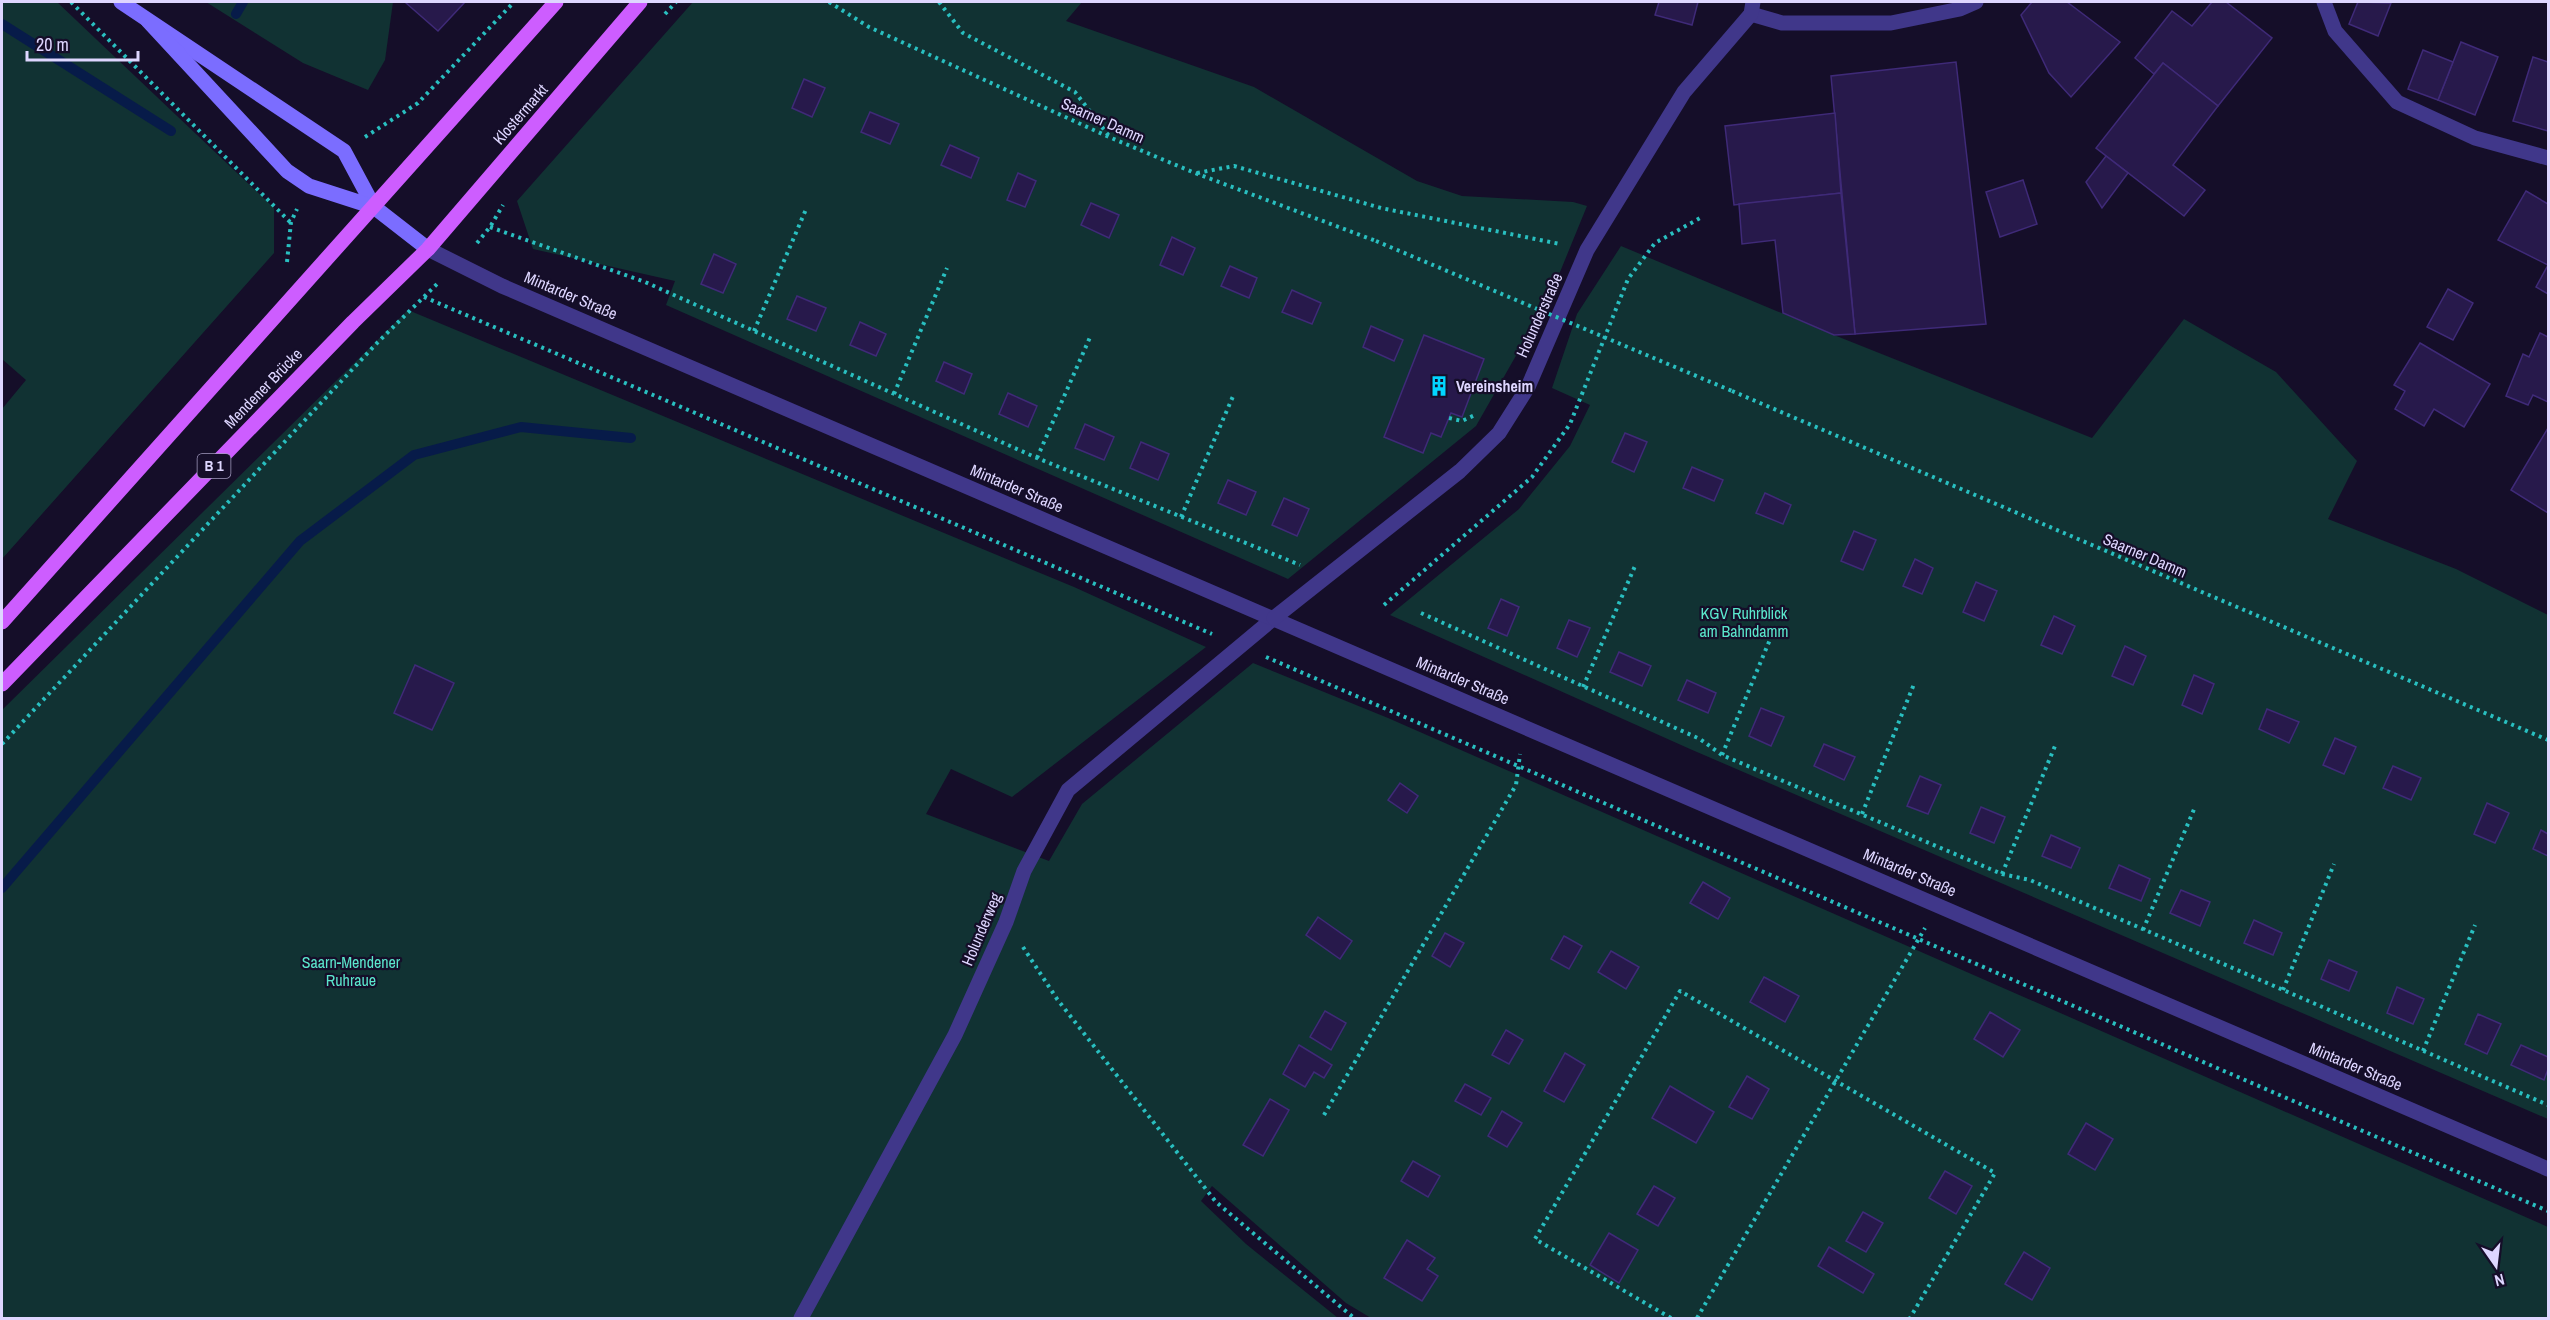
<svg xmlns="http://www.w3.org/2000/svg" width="2550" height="1320" viewBox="0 0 2550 1320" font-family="'Archivo Narrow',sans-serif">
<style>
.green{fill:#113233}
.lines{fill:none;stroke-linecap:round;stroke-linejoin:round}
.stream{stroke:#071b49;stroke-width:10}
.building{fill:#27194b;stroke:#3f2a78;stroke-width:1.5}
.path{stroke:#29bfc0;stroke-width:4;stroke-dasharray:3 4.5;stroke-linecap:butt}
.lane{stroke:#40378a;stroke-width:15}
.street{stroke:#40378a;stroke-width:15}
.secondary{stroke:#7b6dff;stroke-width:15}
.primary{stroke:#cd5dff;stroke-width:15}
.path-bridge{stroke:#29bfc0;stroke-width:4;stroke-dasharray:3 4.5;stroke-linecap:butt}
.labels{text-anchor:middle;stroke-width:4.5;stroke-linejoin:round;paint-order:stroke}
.shield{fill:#150e29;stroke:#a29abf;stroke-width:1.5}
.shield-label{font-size:15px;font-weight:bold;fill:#ded6ff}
.street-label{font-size:16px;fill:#ded6ff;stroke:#150e29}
.poi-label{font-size:16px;font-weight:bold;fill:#ded6ff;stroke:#150e29;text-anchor:start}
.park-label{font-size:16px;fill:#5be7cd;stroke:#150e29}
</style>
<rect width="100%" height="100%" fill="#150e29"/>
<g class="green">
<polygon points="2,2 57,2 274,208 274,253 2,559 2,409 26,380 2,359"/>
<polygon points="206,2 393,2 385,60 368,90 303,63"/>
<polygon points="693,2 1082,2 1066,21 1254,87 1417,181 1462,196 1573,202 1587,206 1551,294 1476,426 1288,579 666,305 675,281 533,249 517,201"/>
<polygon points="1621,246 1834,335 2092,438 2184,319 2276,372 2357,461 2328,519 2456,569 2548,615 2548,1119 1690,749 1390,615 1519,509 1570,446 1590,405 1552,388 1577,314"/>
<polygon points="408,310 1074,587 1206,647 1012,797 951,769 926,814 1049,861 1082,804 1253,663 1388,718 2548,1227 2548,1318 1371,1318 1346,1303 1212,1186 1201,1201 1246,1244 1338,1318 2,1318 2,710"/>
</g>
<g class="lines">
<g class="stream">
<polyline points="236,14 243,2"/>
<polyline points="2,24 171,131"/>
<polyline points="2,888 300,541 414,455 521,427 631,438"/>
</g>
</g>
<g class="building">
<polygon points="408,2 465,2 438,31 406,3"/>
<polygon points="1659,2 1698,2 1692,25 1655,15"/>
<polygon points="2032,2 2067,2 2120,42 2071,97 2049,73 2021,15"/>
<polygon points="2212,2 2226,2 2272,38 2218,106 2163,63 2154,74 2135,58 2172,11 2192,26"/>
<polygon points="2358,2 2391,3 2378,36 2349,24"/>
<polygon points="2461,42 2498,57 2475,115 2438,100"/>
<polygon points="2423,50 2453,62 2438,100 2408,89"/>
<polygon points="2533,57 2548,62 2548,131 2513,121"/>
<polygon points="1956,62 1986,324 1855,334 1831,76"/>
<polygon points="2163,63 2218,106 2173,165 2205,190 2184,216 2096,148"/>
<polygon points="804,79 825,88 812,117 792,108"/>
<polygon points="870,112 899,124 890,144 861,132"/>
<polygon points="1835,113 1841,193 1734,205 1725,126"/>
<polygon points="950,145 979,158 971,178 941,165"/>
<polygon points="2106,156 2128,173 2102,208 2086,182"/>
<polygon points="1018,173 1036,181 1025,207 1007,200"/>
<polygon points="2023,180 2037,224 2000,237 1986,192"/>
<polygon points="2526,191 2548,204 2548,294 2536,287 2548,265 2498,240"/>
<polygon points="1841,193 1855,334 1834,335 1783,313 1775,240 1742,244 1739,204"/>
<polygon points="1091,203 1119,215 1109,238 1081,225"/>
<polygon points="1172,237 1195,248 1183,275 1160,265"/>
<polygon points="714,254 736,264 723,293 701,284"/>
<polygon points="1230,266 1257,278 1249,298 1221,286"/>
<polygon points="2448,289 2473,303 2453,340 2427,327"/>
<polygon points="1292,290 1321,303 1312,324 1282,312"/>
<polygon points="797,296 826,308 816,331 787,319"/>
<polygon points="860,322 886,334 876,356 850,345"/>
<polygon points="1371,326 1403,340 1394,361 1363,347"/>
<polygon points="2540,333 2548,337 2548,402 2533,395 2528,405 2506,396 2523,354 2529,357"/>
<polygon points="1424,335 1484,359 1462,417 1451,413 1441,437 1431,433 1423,453 1384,437"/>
<polygon points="2420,343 2490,384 2464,427 2434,409 2424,426 2395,409 2405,391 2394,385"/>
<polygon points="944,362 972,374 964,394 936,381"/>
<polygon points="1008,393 1037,406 1028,427 999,414"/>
<polygon points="1085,424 1114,437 1104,460 1075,448"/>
<polygon points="2548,428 2548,513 2511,490"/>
<polygon points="1625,433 1647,442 1634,472 1612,462"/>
<polygon points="1141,442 1169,454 1158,480 1130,468"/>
<polygon points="1692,467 1723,480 1714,501 1683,488"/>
<polygon points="1228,480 1256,492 1246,515 1218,503"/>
<polygon points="1765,493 1791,505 1783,524 1756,513"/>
<polygon points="1284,498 1309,509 1297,536 1272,525"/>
<polygon points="1854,531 1876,540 1863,570 1841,561"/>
<polygon points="1915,559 1933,568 1922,594 1903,586"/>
<polygon points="1976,582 1997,591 1984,621 1963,612"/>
<polygon points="1501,599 1519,607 1507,636 1488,628"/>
<polygon points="2054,616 2075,626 2062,654 2041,645"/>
<polygon points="1569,620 1590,628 1577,657 1557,648"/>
<polygon points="2125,646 2146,656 2133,685 2112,676"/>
<polygon points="1619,652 1651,666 1642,686 1610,672"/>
<polygon points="415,665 454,683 432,730 394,713"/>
<polygon points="2194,675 2214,684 2202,714 2182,705"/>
<polygon points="1687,680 1716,693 1708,713 1678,700"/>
<polygon points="1761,708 1784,717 1771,746 1749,736"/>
<polygon points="2267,709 2299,722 2289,743 2259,729"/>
<polygon points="2335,738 2356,747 2344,774 2323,765"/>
<polygon points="1824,744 1855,757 1844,780 1814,766"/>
<polygon points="2393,766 2421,778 2411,800 2383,788"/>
<polygon points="1920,776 1941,785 1928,814 1907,806"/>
<polygon points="1400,783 1418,796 1407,813 1388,800"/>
<polygon points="2487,803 2509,813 2495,843 2474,834"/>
<polygon points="1981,807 2005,817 1994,843 1970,833"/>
<polygon points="2541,830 2548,834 2548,856 2533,849"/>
<polygon points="2051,835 2080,848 2071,868 2042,856"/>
<polygon points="2119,865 2150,879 2141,901 2109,888"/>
<polygon points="1703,882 1730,898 1718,919 1690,903"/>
<polygon points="2181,890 2210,902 2200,926 2170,913"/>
<polygon points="1318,917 1352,941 1340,959 1306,935"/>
<polygon points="2254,920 2282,933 2273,955 2244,943"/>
<polygon points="1445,933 1464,943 1450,967 1432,956"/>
<polygon points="1564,936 1582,946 1569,969 1551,959"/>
<polygon points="1611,951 1639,967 1626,989 1598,972"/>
<polygon points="2329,960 2357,972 2349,991 2321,979"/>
<polygon points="1764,977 1799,996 1785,1022 1750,1002"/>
<polygon points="2397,987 2424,999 2413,1024 2387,1013"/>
<polygon points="1325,1011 1346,1023 1331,1050 1310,1037"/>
<polygon points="1990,1012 2020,1030 2003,1057 1974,1039"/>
<polygon points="2478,1014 2501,1024 2487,1054 2465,1044"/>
<polygon points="1506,1030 1523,1040 1509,1064 1492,1055"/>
<polygon points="1299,1045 1332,1065 1324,1078 1314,1072 1305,1087 1283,1074"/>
<polygon points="2521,1045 2548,1057 2548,1069 2544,1080 2511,1065"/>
<polygon points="1565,1053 1585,1065 1564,1102 1544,1091"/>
<polygon points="1747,1076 1769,1089 1752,1119 1729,1107"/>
<polygon points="1465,1084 1491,1098 1481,1115 1455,1101"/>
<polygon points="1670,1086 1714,1112 1696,1143 1652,1118"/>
<polygon points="1270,1099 1289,1110 1263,1156 1243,1145"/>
<polygon points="1502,1111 1522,1123 1507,1147 1488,1136"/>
<polygon points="2086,1123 2113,1139 2095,1170 2068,1154"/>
<polygon points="1413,1161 1440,1176 1428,1197 1401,1181"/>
<polygon points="1945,1171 1972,1186 1956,1214 1929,1198"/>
<polygon points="1654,1186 1675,1198 1658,1226 1637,1214"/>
<polygon points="1863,1212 1883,1223 1866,1252 1846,1241"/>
<polygon points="1609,1233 1638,1250 1619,1283 1590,1265"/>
<polygon points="1407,1240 1435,1258 1427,1269 1438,1276 1422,1301 1384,1278"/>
<polygon points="1829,1247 1874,1274 1863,1293 1818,1266"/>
<polygon points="2024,1252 2050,1268 2032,1300 2005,1284"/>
</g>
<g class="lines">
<g class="path">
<polyline points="71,2 290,222"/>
<polyline points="829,2 869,27 1109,137 1195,173 1376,241"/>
<polyline points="939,2 963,33 1075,92 1109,136"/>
<polyline points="665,14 676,2"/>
<polyline points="365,137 418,103 514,2"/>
<polyline points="1197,173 1234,166 1381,208 1560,244"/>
<polyline points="490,227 645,282 1037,458 1300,565"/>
<polyline points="477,243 490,227 503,205"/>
<polyline points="287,262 291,222 297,209"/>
<polyline points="424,297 1212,634"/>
<polyline points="754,331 807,207"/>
<polyline points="1732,391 2548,740"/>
<polyline points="894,394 947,268"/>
<polyline points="1449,418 1462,421 1475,415"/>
<polyline points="1037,458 1091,335"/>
<polyline points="1181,517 1234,394"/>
<polyline points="1384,605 1532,477 1570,424 1628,279 1655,243 1702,217"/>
<polyline points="1421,613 1700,739 1722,755 2002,874 2030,880 2548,1105"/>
<polyline points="1266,657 2548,1211"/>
<polyline points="1583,687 1635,566"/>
<polyline points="2,744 377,343 438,283"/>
<polyline points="1722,755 1776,625"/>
<polyline points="1862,814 1914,684"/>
<polyline points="2002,874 2055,746"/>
<polyline points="2143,930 2195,807"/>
<polyline points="1023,947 1057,999 1216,1202 1354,1318"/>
<polyline points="2283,990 2334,864"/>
<polyline points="2423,1051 2475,925"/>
<polyline points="1324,1115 1516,785 1520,754"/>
<polyline points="1671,1318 1535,1239 1680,991 1995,1173 1910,1318"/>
<polyline points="1697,1318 1925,928"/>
</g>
<polyline class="lane" points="801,1318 955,1035 1006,922 1024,871 1068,790 1274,618"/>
<g class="street">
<polyline points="2324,2 2335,31 2397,102 2475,138 2548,158"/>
<polyline points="1751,14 1782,23 1891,23 1960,9 1976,2"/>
<polyline points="428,249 502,286 2548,1169"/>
<polyline points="1274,618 1460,471 1499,433 1528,387 1587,250 1684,92 1751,14 1753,2"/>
</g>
<g class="secondary">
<polyline points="121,2 344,151 374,207"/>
<polyline points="148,21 287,171 309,186 374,207 428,249"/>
</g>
<g class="primary">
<polyline points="2,622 556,2"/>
<polyline points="2,684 353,322 428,249 640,2"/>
</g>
<polyline class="path-bridge" points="1376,241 1732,391"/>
</g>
<defs>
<g id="building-bare" transform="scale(1.62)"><path d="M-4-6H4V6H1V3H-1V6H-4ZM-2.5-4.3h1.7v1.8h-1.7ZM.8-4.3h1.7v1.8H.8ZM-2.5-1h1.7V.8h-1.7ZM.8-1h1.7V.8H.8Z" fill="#02d5ff" stroke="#150e29" stroke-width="2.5" paint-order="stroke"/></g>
</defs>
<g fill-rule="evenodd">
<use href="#building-bare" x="1439" y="386"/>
</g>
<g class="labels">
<rect class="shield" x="197.5" y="454" width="33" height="24" rx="4.5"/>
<g class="shield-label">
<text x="214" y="471">B 1</text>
</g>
<g class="street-label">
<text transform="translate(520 114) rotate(-49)" y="6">Klostermarkt</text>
<text transform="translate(1103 120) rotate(24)" y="6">Saarner Damm</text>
<text transform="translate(571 295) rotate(23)" y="6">Mintarder Straße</text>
<text transform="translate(1539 315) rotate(-66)" y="6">Holunderstraße</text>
<text transform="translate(263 388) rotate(-46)" y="6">Mendener Brücke</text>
<text transform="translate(1017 488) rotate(23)" y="6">Mintarder Straße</text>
<text transform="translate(2145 555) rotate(23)" y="6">Saarner Damm</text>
<text transform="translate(1463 680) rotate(23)" y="6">Mintarder Straße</text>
<text transform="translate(1910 872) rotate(23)" y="6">Mintarder Straße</text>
<text transform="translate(981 929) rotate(-67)" y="6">Holunderweg</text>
<text transform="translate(2356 1066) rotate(23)" y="6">Mintarder Straße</text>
</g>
<g class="poi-label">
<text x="1456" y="392">Vereinsheim</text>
</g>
<g class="park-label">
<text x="1744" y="619">KGV Ruhrblick<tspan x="1744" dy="18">am Bahndamm</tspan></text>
<text x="351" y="968">Saarn-Mendener<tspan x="351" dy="18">Ruhraue</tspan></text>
</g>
</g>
<rect width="2550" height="1320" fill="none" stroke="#ded6ff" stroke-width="6"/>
<g transform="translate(2496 1266) rotate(166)" stroke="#150e29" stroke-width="4.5" paint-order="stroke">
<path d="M0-4.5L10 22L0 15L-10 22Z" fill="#ded6ff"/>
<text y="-9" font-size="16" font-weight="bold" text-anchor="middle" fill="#ded6ff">N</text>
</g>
<path d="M27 51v9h111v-9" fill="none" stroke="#ded6ff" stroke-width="3"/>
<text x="36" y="51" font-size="18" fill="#ded6ff" stroke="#150e29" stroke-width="4.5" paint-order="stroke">20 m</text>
</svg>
